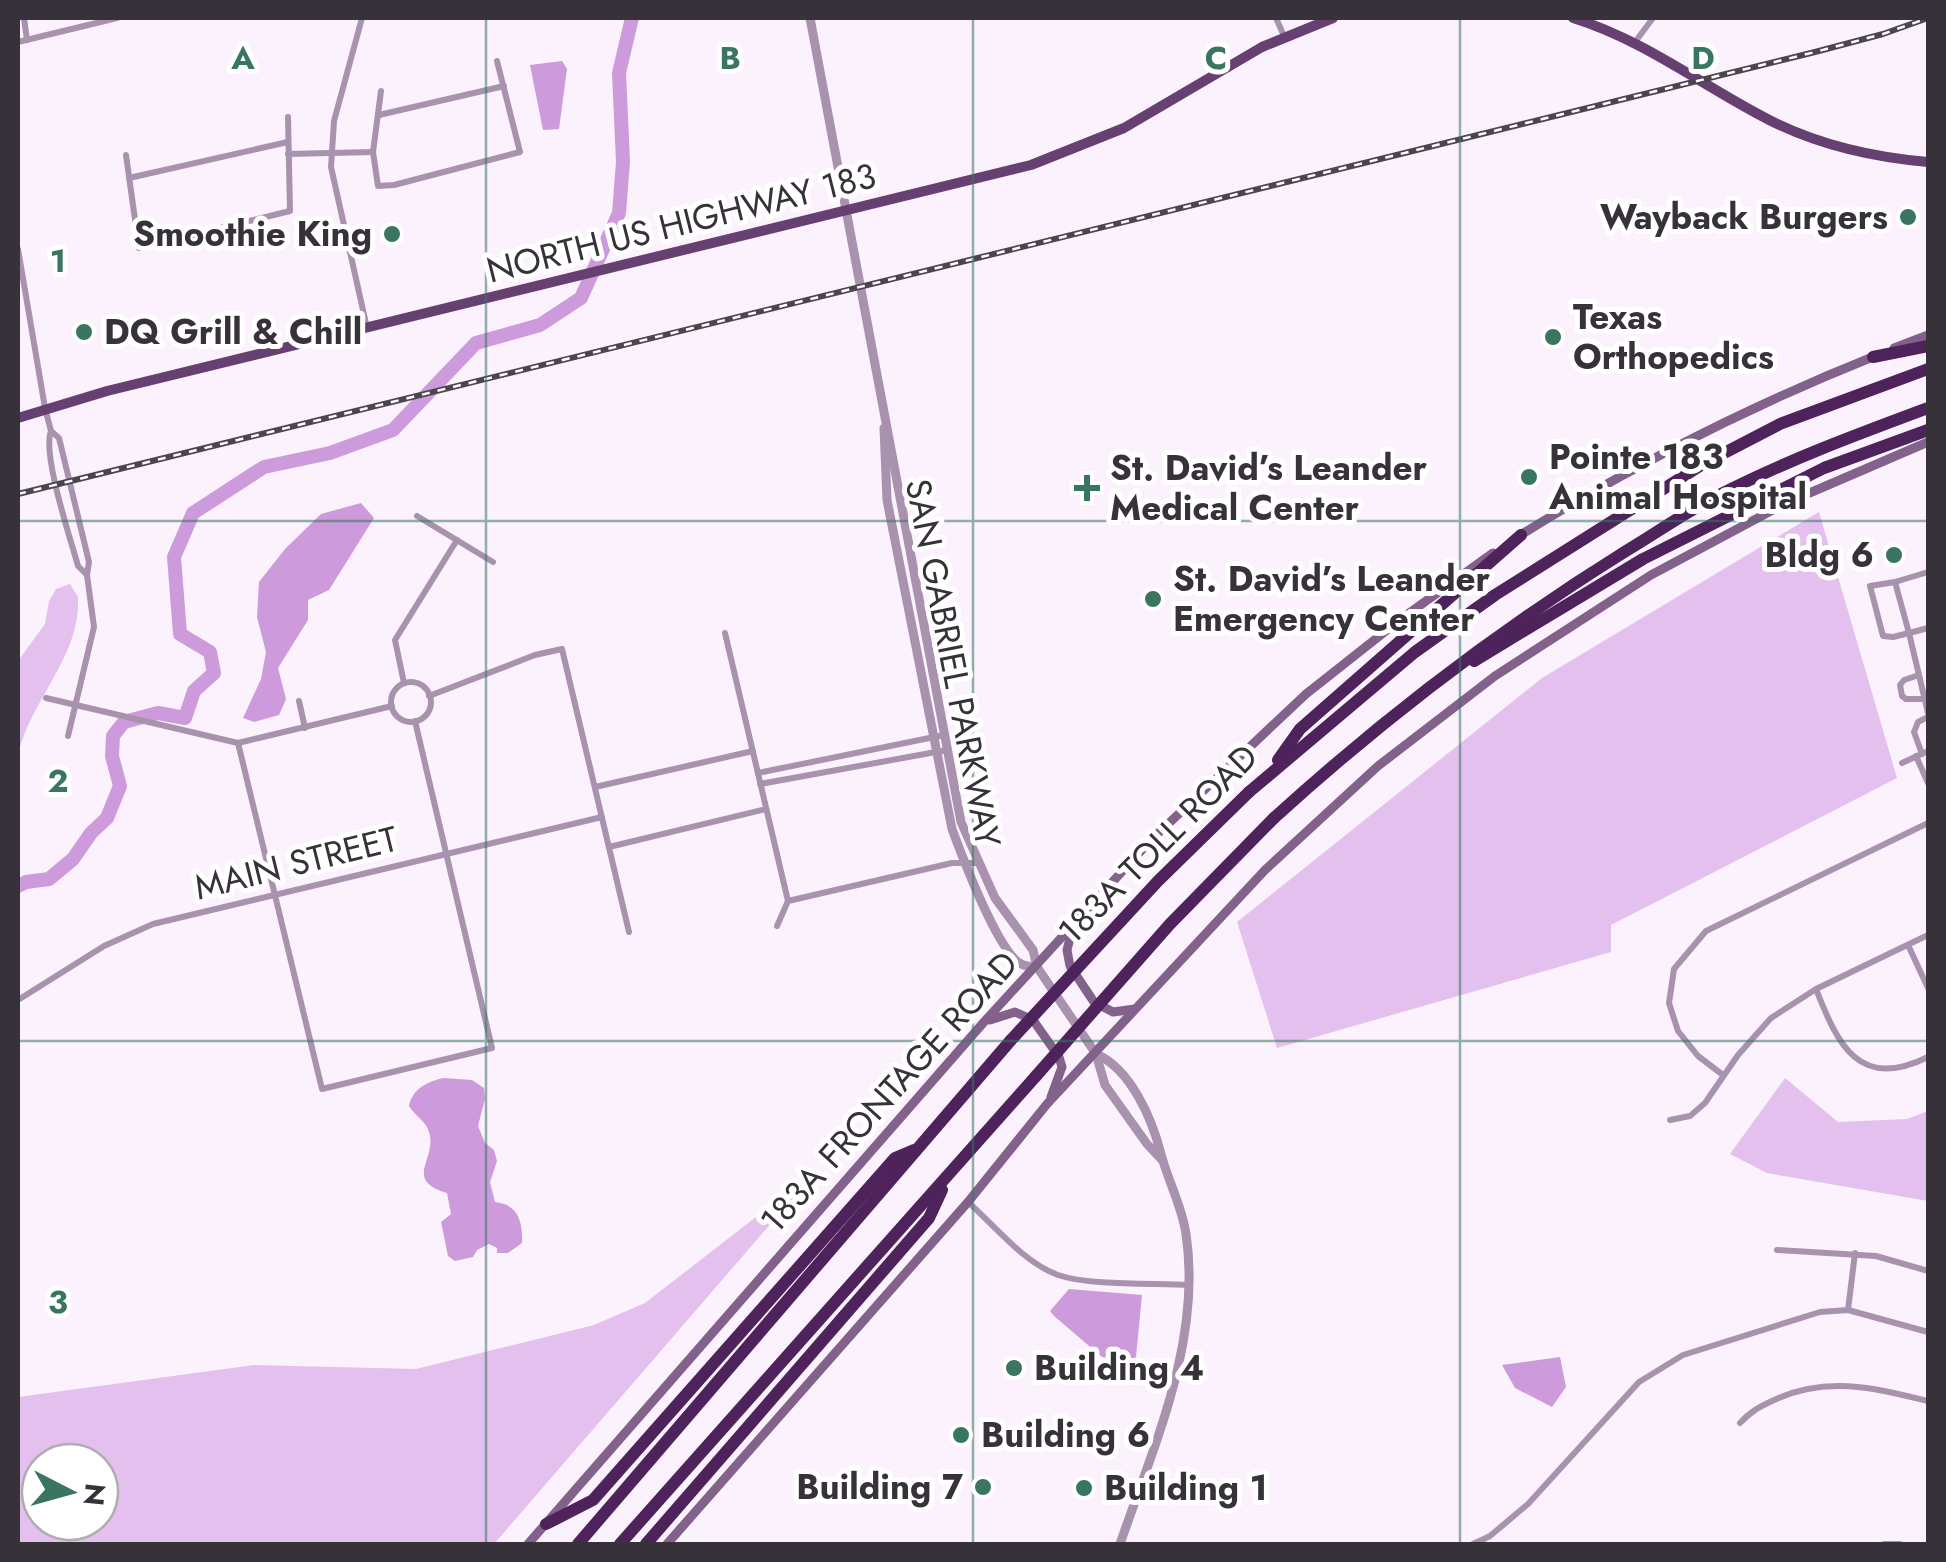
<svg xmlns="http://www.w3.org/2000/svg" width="1946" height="1562" viewBox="0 0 1946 1562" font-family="Jost,sans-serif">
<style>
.green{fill:#e4c0ee;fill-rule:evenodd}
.water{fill:#cd9adc}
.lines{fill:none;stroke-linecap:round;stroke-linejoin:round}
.river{stroke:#cd9adc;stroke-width:14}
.minor{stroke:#a892ae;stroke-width:6}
.tertiary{stroke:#a892ae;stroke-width:9}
.secondary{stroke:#82628b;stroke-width:9}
.primary{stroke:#664071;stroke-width:10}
.motorway{stroke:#4e225b;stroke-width:12}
.rail-casing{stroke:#4b464d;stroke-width:6}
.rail{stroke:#fff;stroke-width:2.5;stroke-dasharray:8;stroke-linecap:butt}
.motorway-bridge{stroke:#4e225b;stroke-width:12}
.grid{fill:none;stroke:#397560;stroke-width:2.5;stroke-opacity:0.55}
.poi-dot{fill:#397560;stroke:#fff;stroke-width:4}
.labels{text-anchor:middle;stroke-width:10;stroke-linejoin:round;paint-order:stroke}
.poi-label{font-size:35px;font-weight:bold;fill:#373239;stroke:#fff;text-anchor:start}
.street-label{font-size:35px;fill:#373239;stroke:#fff}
.grid-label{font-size:32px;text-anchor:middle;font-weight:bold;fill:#397560;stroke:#fff;stroke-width:10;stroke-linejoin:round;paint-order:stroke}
</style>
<rect width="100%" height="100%" fill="#fbf2fe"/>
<g class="green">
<polygon points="1819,512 1897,778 1611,925 1611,952 1277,1048 1237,922 1542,678"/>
<path d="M70,584L78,597C81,658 29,700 18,757V661L45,624L49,601L56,589Z"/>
<polygon points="1785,1078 1838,1122 1907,1119 1928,1111 1928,1201 1767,1173 1730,1154"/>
<path d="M818,1169L494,1544H18V1397L254,1365L416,1369L594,1325L645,1303ZM100,1462V1522H40V1462Z"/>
</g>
<g class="water">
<polygon points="562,61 567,69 559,129 543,130 530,65"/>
<polygon points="361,503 374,518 329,590 308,600 308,620 278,668 286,699 279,715 254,722 243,718 261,679 266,652 257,617 259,582 285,549 321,514"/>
<path d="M444,1078L472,1080L484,1088L485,1099L478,1126L485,1143L494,1150L497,1161L490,1182L495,1202C517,1204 523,1220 522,1243L508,1253H497V1248L489,1244L477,1250L473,1257L455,1261L448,1256L441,1222L451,1214L447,1193C402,1179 438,1159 429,1132C426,1121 415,1116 409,1106C412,1089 428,1081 444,1078Z"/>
<polygon points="1069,1289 1142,1295 1136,1357 1129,1362 1102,1357 1054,1316 1050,1311"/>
<polygon points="1560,1357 1566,1387 1552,1407 1515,1388 1502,1365"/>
</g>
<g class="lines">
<polyline class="river" points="18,886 26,882 49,879 73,859 91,833 107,818 120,786 112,756 113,736 124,722 158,713 185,718 194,691 214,673 210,652 180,634 174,557 193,513 264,467 330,453 393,430 476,343 540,325 581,298 619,213 623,162 619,73 632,18"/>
<g class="minor">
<polyline points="24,18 27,40"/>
<polyline points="362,18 334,121 331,167 367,328"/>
<polyline points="1276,18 1284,36"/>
<polyline points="18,42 117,18"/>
<polyline points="1635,42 1653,18"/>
<polyline points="381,91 373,152 378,186 394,185 520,152 497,61"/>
<polyline points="379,115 504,86"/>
<polyline points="288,154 373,152"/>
<polyline points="126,155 139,248 290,211 288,117"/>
<polyline points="129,178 288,142"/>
<polyline points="18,249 45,408 51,431 59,438 89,562 87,575 94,627 68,736"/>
<path d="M51,431C42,454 70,537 78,566L86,574"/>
<polyline points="417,516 493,562"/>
<polyline points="1895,582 1870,586 1883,636 1893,637 1909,633 1895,582 1928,572"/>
<polyline points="1928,628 1909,633 1928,713"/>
<polyline points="725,633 788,901 777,926"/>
<polyline points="1919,675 1904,680 1900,685 1902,696 1906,699 1925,699"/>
<circle cx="411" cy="702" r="20"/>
<polyline points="404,683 395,640 457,540"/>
<polyline points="429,696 535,655 562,649 629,932"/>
<polyline points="46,698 238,743 392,706"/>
<polyline points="299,701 305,728"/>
<polyline points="238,743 322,1089 492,1048 415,721"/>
<polyline points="1922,754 1914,732 1918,722 1928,717"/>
<polyline points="1916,756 1928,783"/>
<polyline points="1902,763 1928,751"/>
<polyline points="758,773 944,735"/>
<polyline points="760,784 947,750"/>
<polyline points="595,787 753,751"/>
<polyline points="609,847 766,809"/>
<polyline points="788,901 952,863 978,863"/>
<polyline points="1908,945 1928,988"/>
<path d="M1816,989C1838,1045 1859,1091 1928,1057"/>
<polyline points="18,1000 104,946 153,924 602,817"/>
<polyline points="1723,1075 1698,1056 1678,1031 1669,1003 1674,969 1706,931 1928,823"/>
<polyline points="1670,1120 1690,1116 1705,1103 1738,1055 1771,1018 1816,989 1928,935"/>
<path d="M968,1202C995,1226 1023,1262 1058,1275C1090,1286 1153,1283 1189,1285"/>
<polyline points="1777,1250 1876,1256 1928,1271"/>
<polyline points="1848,1310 1855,1253"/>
<path d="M1740,1423C1750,1412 1759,1407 1772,1401C1825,1375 1875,1388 1928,1401"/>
<polyline points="1473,1544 1490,1536 1528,1504 1639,1382 1683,1355 1820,1312 1848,1310 1928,1332"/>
<polyline points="1884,1544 1900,1544"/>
</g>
<g class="tertiary">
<polyline points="810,18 961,822 995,898 1033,950 1037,967 1096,1054 1105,1085 1147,1144 1163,1161"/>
<path d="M884,428L887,500L952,829C962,856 998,952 1021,964C1025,966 1032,967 1037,967"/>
<path d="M1096,1054C1131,1069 1152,1119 1161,1154C1168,1181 1182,1206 1186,1234C1202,1341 1154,1445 1120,1544"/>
</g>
<g class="secondary">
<polyline points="1894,348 1928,335"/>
<path d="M1519,536C1633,465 1750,406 1875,356"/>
<polyline points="1072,930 1067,950 1070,966 1094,1002 1113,1012 1135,1009"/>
<polyline points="990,1020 1015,1012 1033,1020 1059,1057 1062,1067 1051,1097"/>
<polyline points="528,1544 984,1022 1150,841 1306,694 1401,619 1493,553"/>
<polyline points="667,1544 968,1202 1047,1104 1265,870 1378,766 1495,676 1651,575 1784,504 1928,442"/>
</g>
<g class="primary">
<path d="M1573,18C1641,39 1696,81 1758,114C1810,143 1870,157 1928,162"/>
<polyline points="18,418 107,391 1031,165 1124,128 1262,47 1333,18"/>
</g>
<g class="motorway">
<polyline points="1873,357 1928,346"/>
<polyline points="1474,661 1643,559 1824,468 1928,430"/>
<polyline points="1278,760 1300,729 1521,535"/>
<polyline points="1249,792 1415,652 1495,595 1703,464 1780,424 1928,369"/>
<path d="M1274,818C1384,718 1499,630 1626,551C1656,533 1686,512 1717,496C1785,461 1858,434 1928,408"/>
<polyline points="546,1524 593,1500 895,1158 914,1150"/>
<polyline points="578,1544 1011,1040"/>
<polyline points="620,1544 1036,1076"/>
<polyline points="646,1544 929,1218 942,1190"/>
</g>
<g class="rail-casing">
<polyline id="rail" points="18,494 1815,52 1883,34 1928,18"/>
</g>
<use href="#rail" class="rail"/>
<g class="motorway-bridge">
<polyline points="1011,1040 1158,881 1249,792"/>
<polyline points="1036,1076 1170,924 1274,818"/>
</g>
</g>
<path class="grid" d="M486,18V1544M973,18V1544M1460,18V1544M18,521H1928M18,1041H1928"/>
<g class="poi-dot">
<circle cx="1908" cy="217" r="10"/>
<circle cx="392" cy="234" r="10"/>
<circle cx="84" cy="332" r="10"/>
<circle cx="1553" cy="337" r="10"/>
<circle cx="1529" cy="477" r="10"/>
<path d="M1082 473h10v10h10v10h-10v10h-10v-10h-10v-10h10z"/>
<circle cx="1894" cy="555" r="10"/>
<circle cx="1153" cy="599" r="10"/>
<circle cx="1014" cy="1368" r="10"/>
<circle cx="961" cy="1435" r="10"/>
<circle cx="983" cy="1487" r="10"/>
<circle cx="1084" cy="1488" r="10"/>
</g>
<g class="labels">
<g class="poi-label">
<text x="1888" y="229" text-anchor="end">Wayback Burgers</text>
<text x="372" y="246" text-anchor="end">Smoothie King</text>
<text x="1573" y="329">Texas<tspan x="1573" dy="40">Orthopedics</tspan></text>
<text x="104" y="344">DQ Grill &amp; Chill</text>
<text x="1549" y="469">Pointe 183<tspan x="1549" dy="40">Animal Hospital</tspan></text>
<text x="1110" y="480">St. David’s Leander<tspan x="1110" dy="40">Medical Center</tspan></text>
<text x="1874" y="567" text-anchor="end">Bldg 6</text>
<text x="1173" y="591">St. David’s Leander<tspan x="1173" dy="40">Emergency Center</tspan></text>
<text x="1034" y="1380">Building 4</text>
<text x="981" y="1447">Building 6</text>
<text x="963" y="1499" text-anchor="end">Building 7</text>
<text x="1104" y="1500">Building 1</text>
</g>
<g class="street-label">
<text transform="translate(681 223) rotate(-14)" y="12">NORTH US HIGHWAY 183</text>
<text transform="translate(953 663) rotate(79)" y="12">SAN GABRIEL PARKWAY</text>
<text transform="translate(1158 844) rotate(-45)" y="12">183A TOLL ROAD</text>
<text transform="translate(296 863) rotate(-14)" y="12">MAIN STREET</text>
<text transform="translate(889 1092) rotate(-48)" y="12">183A FRONTAGE ROAD</text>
</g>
</g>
<g class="grid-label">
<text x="243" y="69">A</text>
<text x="730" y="69">B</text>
<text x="1216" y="69">C</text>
<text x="1703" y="69">D</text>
<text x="58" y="272">1</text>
<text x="58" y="792">2</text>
<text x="58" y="1313">3</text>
</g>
<rect width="1946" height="1562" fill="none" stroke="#373239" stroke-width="40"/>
<g transform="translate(70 1492) rotate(96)"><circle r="48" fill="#ffffff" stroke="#afadb0" stroke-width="2.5"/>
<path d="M0-8L18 38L0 25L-18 38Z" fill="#397560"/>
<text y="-15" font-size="28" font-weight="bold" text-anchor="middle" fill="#373239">N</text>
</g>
</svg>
